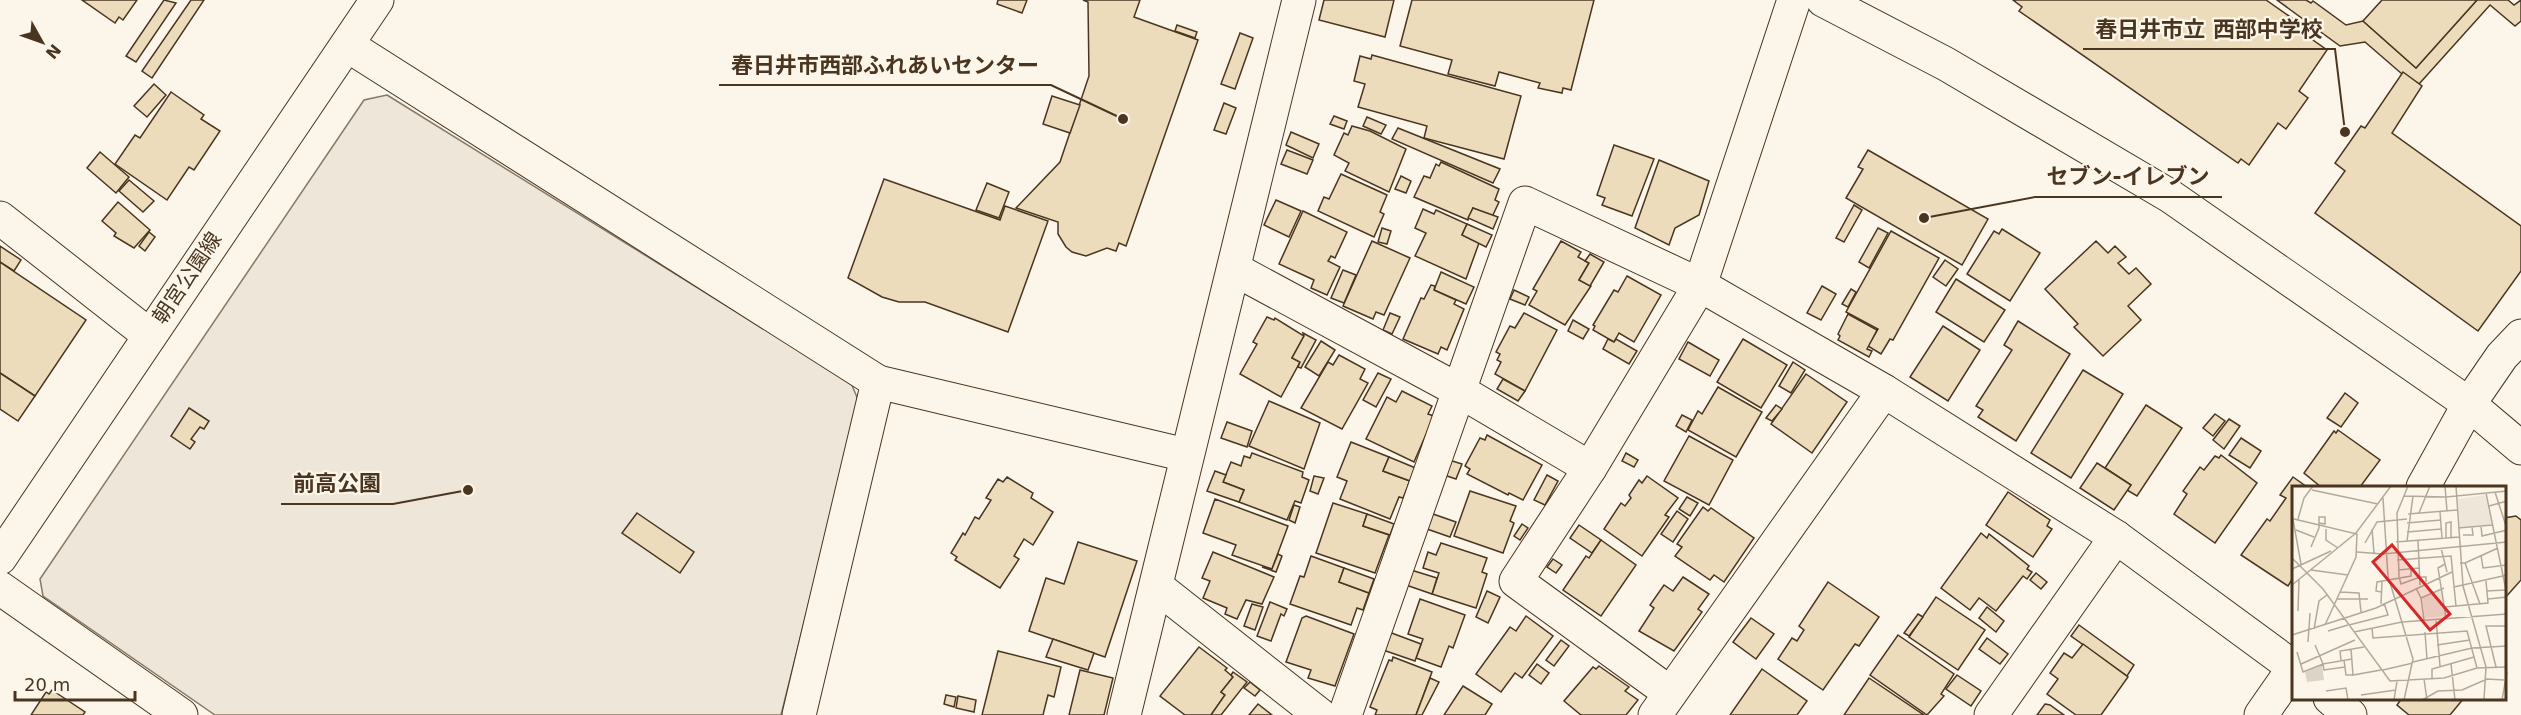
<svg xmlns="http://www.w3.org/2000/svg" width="2521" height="715" viewBox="0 0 2521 715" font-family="'DejaVu Sans','Noto Sans JP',sans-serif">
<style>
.green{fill:#ede6d9;stroke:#887966;stroke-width:1.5}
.building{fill:#ecdcbc;stroke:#4a3520;stroke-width:1.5}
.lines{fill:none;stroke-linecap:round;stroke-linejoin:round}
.street-casing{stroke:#4a3520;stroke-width:35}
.secondary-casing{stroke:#4a3520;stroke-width:35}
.street{stroke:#fbf6e9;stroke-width:33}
.secondary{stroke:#fbf6e9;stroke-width:33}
.labels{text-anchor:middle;stroke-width:4.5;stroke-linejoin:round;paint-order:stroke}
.street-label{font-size:21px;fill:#4a3520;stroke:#fbf6e9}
.inset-road{fill:none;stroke:#b4a999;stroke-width:1.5}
.view{fill:#d62828;fill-opacity:0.15;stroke:#d62828;stroke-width:3}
.inset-edge{fill:none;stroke:#4a3520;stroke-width:3}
.leader{fill:none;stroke:#4a3520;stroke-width:2}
.callout-dot{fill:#4a3520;stroke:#fbf6e9;stroke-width:2}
.callout-label{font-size:22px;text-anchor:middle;font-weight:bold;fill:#4a3520;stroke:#fbf6e9;stroke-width:4.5;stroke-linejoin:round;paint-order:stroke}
</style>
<rect width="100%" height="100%" fill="#fbf6e9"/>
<polygon class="green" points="387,95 851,383 859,402 781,715 215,715 43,596 40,579 364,100"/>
<g class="building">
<polygon points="82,0 137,0 123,20 119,17 115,23"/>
<polygon points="164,0 176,3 136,62 126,56"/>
<polygon points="191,0 204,0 152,78 142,71"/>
<polygon points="998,0 1027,0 1022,13 997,4"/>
<polygon points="1083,0 1140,0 1134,17 1198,40 1126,246 1119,243 1116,251 1107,248 1086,256 1072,252 1066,247 1058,234 1058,222 1016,208 1060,162 1089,76 1088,2"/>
<polygon points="1324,0 1394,0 1385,37 1319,20"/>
<polygon points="1412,0 1594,0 1571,90 1563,88 1562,93 1538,88 1540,83 1499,72 1495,86 1448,74 1452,60 1400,46"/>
<polygon points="2013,0 2266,0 2316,35 2313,40 2327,50 2299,91 2308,98 2286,129 2278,123 2249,165 2241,159 2238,163 2019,11 2022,7"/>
<polygon points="2277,0 2306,0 2311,3 2313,1 2346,25 2363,21 2416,68 2477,0 2508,0 2514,5 2521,0 2521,21 2515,26 2490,5 2419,84 2402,74 2365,42 2340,46"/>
<polygon points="2382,0 2477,0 2416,68 2363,21"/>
<polygon points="1177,25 1197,32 1195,38 1175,31"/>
<polygon points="1240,33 1253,38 1235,89 1221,84"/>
<polygon points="1372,55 1521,96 1504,159 1424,138 1427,126 1358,107 1365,84 1354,81 1360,56 1371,59"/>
<polygon points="2403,72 2422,86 2392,133 2521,226 2521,271 2478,331 2315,213 2345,171 2335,163 2361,126 2365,128"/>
<polygon points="154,84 166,95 147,117 134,106"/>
<polygon points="171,92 204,115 201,119 220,131 194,170 189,167 167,200 115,164 135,135 140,138"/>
<polygon points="1052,96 1080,105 1070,133 1043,124"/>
<polygon points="1224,103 1236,108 1226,134 1214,130"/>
<polygon points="1334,116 1347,121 1344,129 1330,124"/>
<polygon points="1367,117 1386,125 1381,134 1363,126"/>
<polygon points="1352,126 1370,131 1406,149 1389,192 1345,171 1349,163 1334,155 1344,133 1348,135"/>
<polygon points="1398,128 1500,169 1493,183 1392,139"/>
<polygon points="1291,132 1319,144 1313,158 1286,145"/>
<polygon points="1614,145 1654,159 1632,216 1602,205 1605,198 1597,195"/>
<polygon points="1287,150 1313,160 1307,174 1281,164"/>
<polygon points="1868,150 1988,219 1962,265 1846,198 1863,169 1858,167"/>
<polygon points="100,152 129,177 116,193 87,168"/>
<polygon points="1659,160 1709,181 1699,215 1675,228 1669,245 1635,228"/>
<polygon points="1441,162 1499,189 1495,200 1499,202 1492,217 1473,208 1468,220 1414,197 1424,176 1430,178 1436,164 1439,166"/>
<polygon points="1341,174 1387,195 1380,212 1384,214 1374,237 1318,211 1324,197 1329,199"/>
<polygon points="1401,176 1411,181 1406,193 1395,189"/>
<polygon points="884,179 1000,220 1005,206 1048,221 1008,332 925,302 899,302 882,297 848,278"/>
<polygon points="129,180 154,201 143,212 119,191"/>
<polygon points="987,183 1009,192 999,218 976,210"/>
<polygon points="1276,200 1301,211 1289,237 1264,225"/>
<polygon points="118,202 150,230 134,248 114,236 116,233 102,221"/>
<polygon points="1854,205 1862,210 1844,242 1836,238"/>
<polygon points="1473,208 1498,217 1493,229 1468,218"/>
<polygon points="1423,209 1434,214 1436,210 1467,224 1462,235 1479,243 1466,279 1415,256 1426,233 1415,228"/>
<polygon points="1303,211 1347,232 1335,258 1331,256 1328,261 1340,267 1327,295 1311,288 1314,280 1279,264"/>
<polygon points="1467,224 1492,235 1486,247 1462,235"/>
<polygon points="1382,228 1391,231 1387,244 1378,242"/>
<polygon points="1878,228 1888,233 1869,268 1859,262"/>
<polygon points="2002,229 2040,253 2010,301 1967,274 1994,231 1999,234"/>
<polygon points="1891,231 1939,258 1893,340 1890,339 1881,354 1868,346 1878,329 1846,312"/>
<polygon points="149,232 155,237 145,251 139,246"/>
<polygon points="1372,241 1410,258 1384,315 1376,312 1373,319 1343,306"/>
<polygon points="1561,241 1581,252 1578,257 1589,263 1579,280 1591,286 1565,325 1529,305 1537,291 1533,289"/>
<polygon points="2096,241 2108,253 2115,246 2126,257 2118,263 2129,274 2136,268 2151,284 2128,306 2141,320 2103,356 2074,327 2078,324 2045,289"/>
<polygon points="0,246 21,260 14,271 0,262"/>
<polygon points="1590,254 1604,262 1590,286 1579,280 1589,263 1585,261"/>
<polygon points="1945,260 1958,269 1946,286 1933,277"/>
<polygon points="0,262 86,320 35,396 0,373"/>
<polygon points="1343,270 1356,275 1344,303 1331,298"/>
<polygon points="1441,272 1474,287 1466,304 1434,290"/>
<polygon points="1627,276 1661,295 1634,342 1619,333 1614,342 1593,330 1595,326 1593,325 1614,290 1618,292"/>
<polygon points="1956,279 2005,310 1984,342 1936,312"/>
<polygon points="1431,285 1435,286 1434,290 1456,300 1454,304 1464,309 1447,350 1441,347 1438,354 1403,339 1421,298 1424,299"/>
<polygon points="1822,286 1836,294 1821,320 1807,313"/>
<polygon points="1851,289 1856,292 1848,307 1842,304"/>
<polygon points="1514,290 1529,297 1525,305 1510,299"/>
<polygon points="1390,313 1400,317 1392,334 1383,330"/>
<polygon points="1524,313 1557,330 1525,391 1495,374 1501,362 1497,360 1500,354 1496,352 1510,326 1515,328"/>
<polygon points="1848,314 1877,330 1867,349 1872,351 1869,357 1838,340 1840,336 1838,334"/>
<polygon points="1267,317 1274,320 1275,318 1304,336 1292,358 1300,362 1281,397 1240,374 1257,344 1253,342"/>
<polygon points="1573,320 1589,329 1583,339 1568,331"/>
<polygon points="2018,321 2070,354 2016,441 1978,417 1983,410 1976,406 2012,350 2004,345"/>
<polygon points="1943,326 1980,350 1948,401 1910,377"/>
<polygon points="1303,333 1316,340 1301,368 1298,367 1300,362 1292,358 1304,336"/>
<polygon points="1608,339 1614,342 1616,339 1637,351 1629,364 1603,349"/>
<polygon points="1743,339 1787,365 1761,408 1717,382"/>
<polygon points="1321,341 1335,350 1319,376 1305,367"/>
<polygon points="1688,342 1719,360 1710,376 1679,359"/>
<polygon points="1339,355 1365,369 1360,379 1368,383 1342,429 1301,408 1328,362 1333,365"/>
<polygon points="1793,362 1805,370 1791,393 1779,386"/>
<polygon points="2083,370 2123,394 2071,478 2031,453"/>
<polygon points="0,373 35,396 18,421 0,409"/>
<polygon points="1378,373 1391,379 1376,407 1363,400"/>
<polygon points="1806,374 1847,402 1812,453 1771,424"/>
<polygon points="1503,379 1525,391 1518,401 1497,389"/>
<polygon points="1718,387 1762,412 1736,457 1688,430 1698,411 1702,414"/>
<polygon points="1402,391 1432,406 1428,414 1434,416 1414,462 1366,439 1387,397 1396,402"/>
<polygon points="2345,393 2358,403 2341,427 2327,418"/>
<polygon points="1269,401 1320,423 1304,469 1249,446"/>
<polygon points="1776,405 1782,409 1772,421 1766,418"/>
<polygon points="2146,405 2182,428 2137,496 2127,490 2131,485 2105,468"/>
<polygon points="189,408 209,421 204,429 200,427 191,439 195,442 190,449 171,436"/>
<polygon points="2215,414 2225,421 2213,436 2203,428"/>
<polygon points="1682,415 1692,420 1686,432 1676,426"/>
<polygon points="2229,419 2240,426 2224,449 2213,440"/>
<polygon points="1227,422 1252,431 1247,447 1221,438"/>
<polygon points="2338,430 2380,460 2360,487 2321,487 2304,473 2334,431 2336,433"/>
<polygon points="1487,435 1542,465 1523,500 1509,493 1508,495 1467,474 1470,469 1465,466 1480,438 1485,440"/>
<polygon points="1689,436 1733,460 1709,505 1664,481"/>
<polygon points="2241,438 2261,451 2250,468 2229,455"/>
<polygon points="1351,442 1389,457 1383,471 1410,481 1403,498 1399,497 1390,519 1340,499 1347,481 1337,477"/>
<polygon points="1252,453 1303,472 1302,477 1309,480 1301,503 1295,501 1287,520 1239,502 1244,490 1223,482 1231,462 1241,466 1244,456 1250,458"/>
<polygon points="1626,453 1638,460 1634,467 1622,461"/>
<polygon points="2221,455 2257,483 2215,543 2174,514 2187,494 2183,491 2200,467 2204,470 2215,456 2219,458"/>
<polygon points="1389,457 1418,469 1411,487 1408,485 1410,481 1383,471"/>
<polygon points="1449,460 1462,464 1456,479 1444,475"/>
<polygon points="2097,463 2131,485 2114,510 2080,488"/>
<polygon points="1215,471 1226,475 1223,482 1244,490 1239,502 1207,491"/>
<polygon points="1547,475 1558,481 1545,505 1534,500"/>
<polygon points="1314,476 1324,478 1318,494 1310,491"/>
<polygon points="1647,476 1678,498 1665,515 1669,517 1642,556 1604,529 1621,503 1625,506 1631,498 1629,495 1639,480 1642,483"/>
<polygon points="1007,477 1033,493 1031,498 1053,512 1033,545 1024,539 1014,556 1019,559 1000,588 955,560 957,557 951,553 963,533 965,535 975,517 979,519 991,500 986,498 998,479 1003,482"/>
<polygon points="2293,477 2307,487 2293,487 2293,578 2288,586 2241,555 2267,519 2270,521 2286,498 2280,495"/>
<polygon points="1470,491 1516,506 1510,521 1514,523 1503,553 1454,536"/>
<polygon points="2008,492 2050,520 2047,526 2052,529 2033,557 1986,525"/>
<polygon points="1687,497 1698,503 1690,516 1679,509"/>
<polygon points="1215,499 1288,526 1272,569 1232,555 1236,545 1203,533"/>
<polygon points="1333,503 1367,514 1363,526 1389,535 1375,573 1316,553"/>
<polygon points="1294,505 1300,507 1295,523 1289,520"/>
<polygon points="1703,507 1708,511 1711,508 1754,538 1724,582 1714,575 1710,580 1675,556 1682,547 1677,544"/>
<polygon points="1677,511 1688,519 1673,542 1661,534"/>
<polygon points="637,513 694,552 680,573 622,533"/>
<polygon points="1367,514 1394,524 1390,535 1363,526"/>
<polygon points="1433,514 1456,522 1450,537 1427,529"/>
<polygon points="2516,516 2521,520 2521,580 2504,599 2504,518"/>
<polygon points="1522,524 1528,528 1520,540 1514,536"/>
<polygon points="1579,525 1601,540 1592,553 1570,538"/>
<polygon points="1981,533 1987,538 1989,534 2029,566 2027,569 2032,572 2027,579 2023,576 1996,611 1979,598 1970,610 1941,588"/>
<polygon points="1601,540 1636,565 1601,616 1563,590 1586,556 1589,558"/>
<polygon points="1078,542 1137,561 1105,657 1029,631 1046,578 1064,584"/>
<polygon points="1441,543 1487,558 1482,572 1487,574 1476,608 1432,594 1439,573 1423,568 1428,552 1436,555"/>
<polygon points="1213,552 1274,577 1262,604 1246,600 1237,619 1225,614 1227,608 1203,598 1210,581 1202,578"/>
<polygon points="1278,554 1282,556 1276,572 1262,567 1272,569"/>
<polygon points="1311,556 1344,568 1339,582 1369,593 1363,610 1357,608 1351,625 1290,604 1300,576 1304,577"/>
<polygon points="1553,559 1562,565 1556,573 1547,567"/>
<polygon points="1344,568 1374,579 1369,593 1339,582"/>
<polygon points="1411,570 1437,578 1432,594 1406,585"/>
<polygon points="2036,573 2047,582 2041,589 2030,580"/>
<polygon points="1683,577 1709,594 1698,609 1702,612 1674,651 1639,631 1654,608 1650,605 1664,585 1673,591"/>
<polygon points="1828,582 1879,617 1859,646 1855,644 1823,690 1778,659 1792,638 1797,641 1804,630 1799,626"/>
<polygon points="1487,591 1500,597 1488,623 1476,617"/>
<polygon points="1936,597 1985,630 1958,670 1909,637"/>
<polygon points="1420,599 1465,615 1453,648 1449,646 1441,667 1416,658 1423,639 1408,634"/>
<polygon points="1270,602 1287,609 1284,616 1281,614 1271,641 1257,636"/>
<polygon points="1252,604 1263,607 1255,630 1244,626"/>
<polygon points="1987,607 2004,621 1996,632 1979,618"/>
<polygon points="1918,614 1923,617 1909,636 1904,633"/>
<polygon points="1306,616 1354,634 1335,686 1308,678 1311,670 1286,662 1302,618"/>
<polygon points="1526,616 1553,636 1522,678 1515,673 1501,692 1476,674 1510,627 1516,631"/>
<polygon points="1751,618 1774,634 1756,659 1733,642"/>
<polygon points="2079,625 2134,665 2127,676 2071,636"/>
<polygon points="1389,632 1421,644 1415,661 1383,650"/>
<polygon points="1898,635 1954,674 1941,694 1944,696 1927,715 1870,675"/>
<polygon points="1987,638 2008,654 2000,664 1979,649"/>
<polygon points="1053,639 1094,653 1088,670 1046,657"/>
<polygon points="1561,640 1569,646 1554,666 1546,660"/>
<polygon points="2083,644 2128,677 2101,715 2076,715 2047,694 2058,679 2050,673 2064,653 2072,658"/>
<polygon points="1199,647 1227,668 1225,670 1233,677 1221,692 1225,695 1211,715 1185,715 1160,696"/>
<polygon points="998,651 1061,667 1054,697 1048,695 1043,715 982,715"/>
<polygon points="1393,657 1432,672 1416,715 1375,715 1377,710 1370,707 1389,660 1392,661"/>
<polygon points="1537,664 1549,673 1541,684 1529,675"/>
<polygon points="1599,666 1629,687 1625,691 1638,700 1626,715 1581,715 1564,701 1593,667 1596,669"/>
<polygon points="1762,669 1807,701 1797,715 1730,715"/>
<polygon points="1080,670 1113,678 1104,715 1069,715"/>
<polygon points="1233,672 1247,682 1221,715 1211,715 1225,695 1221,692 1233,677 1231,675"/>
<polygon points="1957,675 1981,691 1971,706 1946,689"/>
<polygon points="1430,678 1439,682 1422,715 1416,715"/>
<polygon points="1869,678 1924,715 1844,715"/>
<polygon points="1250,682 1260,690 1255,696 1244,688"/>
<polygon points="1463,686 1492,704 1485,715 1444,715"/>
<polygon points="52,690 85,712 83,715 31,715 46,692 49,694"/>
<polygon points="946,695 956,697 954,707 944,704"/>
<polygon points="958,696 976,700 974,712 956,708"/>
<polygon points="2402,698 2464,698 2450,715 2409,715 2397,705"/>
<polygon points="1258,704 1272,715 1249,715"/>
<polygon points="2045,704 2050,705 2064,715 2037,715"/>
</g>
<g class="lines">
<g class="street-casing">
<g id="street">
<polyline points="347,45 878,382"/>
<polyline points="0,218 149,335"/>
<polyline points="1234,269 1458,390 1590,468"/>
<polyline points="1156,586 1320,715"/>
<polyline points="0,588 181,715"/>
<polyline points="1670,693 1516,581 1590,468 1700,285 1794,0"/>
<polyline points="2330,698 2350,715"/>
<polyline points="799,715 878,382 1186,455"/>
<polyline points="1124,715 1299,0"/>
<polyline points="1345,715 1525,203 1700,285 1884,391 2116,537 2293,667"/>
<polyline points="1655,715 1884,391"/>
<polyline points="1991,715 2116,537"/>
</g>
</g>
<g class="secondary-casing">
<g id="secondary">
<polyline points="1823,0 1946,64 2170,196 2469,404 2521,448"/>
<polyline points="2423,487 2469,404 2502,356 2521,336"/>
<polyline points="0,558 377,0"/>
<polyline points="2261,715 2293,669"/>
</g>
</g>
<use href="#street" class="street"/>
<use href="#secondary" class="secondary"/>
</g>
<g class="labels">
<g class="street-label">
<text transform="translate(187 278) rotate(-56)" y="7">朝宮公園線</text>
</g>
</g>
<g transform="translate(2292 486)">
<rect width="214" height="214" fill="#fbf6e9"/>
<path d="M193,9L200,38L168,41L166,13ZM151,103L154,130L133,132L130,112Z" fill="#ede6d9"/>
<path d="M30,179L32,194L15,196L13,186Z" fill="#dcd4c6"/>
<path class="inset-road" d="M116,0L105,27L107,91L109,98L128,91H134V96M153,0L155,25M164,0L171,100L194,181L192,214M20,4L86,18M203,6L215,43M194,7L215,109M112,10L154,11L215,5M91,12L96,90L121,173L112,214M197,20L215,15M148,26L150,52M127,27L138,0M0,28L9,78M116,28L165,24M2,33L65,48L64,71L33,139M6,33L12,12L21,0M115,37L149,34M189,40L190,50L215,44M27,42V31H33V38L27,37M166,42L200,39M34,43V54L46,62M80,43L82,67M4,44L22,51M115,46L149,43M171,49H181L180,41M154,52V37L159,36V52M115,55L121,10M126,55L128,99M104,56L167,51M73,57L85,36L115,33M19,61L27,42M149,62L155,86M65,66L91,68L215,56M189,69L191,82L215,79M0,72L31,103L98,195L152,192L185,182L215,181M105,74L159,70L164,120M168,77H173L188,118M173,77L206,62M153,78L146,82L154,132M0,83L39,65M19,84L56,89M106,84L127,82M0,99L64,47L99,0M162,101L215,89M124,102L129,112L152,102M195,105L213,104M48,106L67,107L69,126M89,106L84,105L85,96L119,90V83M129,112L132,134M45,113H76M196,113L215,111M89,118L90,96M153,121L196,117L194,95M6,125L7,94M144,133L148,180M57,139L96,129L92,117M80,142L81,152L175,145L185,182M22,143L27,115L35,109M36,145L56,139M62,146L110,136L215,128M133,146L135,173M0,149L84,122L160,86M16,156L18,127M23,159L31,178L60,173M145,159L178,154M59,163L61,189L89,184M5,166L11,186L31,178L32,184L53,181M49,174L48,165L72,161M52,174L54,189H61M121,176L180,162L215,160M9,178L63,154M159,178L163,214M204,181L194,140H215M91,184L121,177M132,193L135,214M140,193V183L182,171M34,205L54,202L56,214M69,209L104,204M102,214L105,195M130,214L146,205L170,204L195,193L212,194M210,214L215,186"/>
<path class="view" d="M100,59L158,128L138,144L81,76Z"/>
<rect width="214" height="214" class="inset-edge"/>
</g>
<path class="leader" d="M2345 132L2335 49H2083M1123 119L1051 85H719M1924 218L2035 197H2222M468 490L393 504H281"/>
<g class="callout-dot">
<circle cx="2345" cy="132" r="6"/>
<circle cx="1123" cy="119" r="6"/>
<circle cx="1924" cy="218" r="6"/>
<circle cx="468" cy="490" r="6"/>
</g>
<g class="callout-label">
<text x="2209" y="37">春日井市立 西部中学校</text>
<text x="885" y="73">春日井市西部ふれあいセンター</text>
<text x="2128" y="184">セブン-イレブン</text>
<text x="337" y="491">前高公園</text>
</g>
<g transform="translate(42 42) rotate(130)" stroke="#fbf6e9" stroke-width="4.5" paint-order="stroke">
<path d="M0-4.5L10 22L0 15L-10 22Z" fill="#4a3520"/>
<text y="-9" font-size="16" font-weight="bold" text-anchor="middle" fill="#4a3520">N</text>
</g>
<path d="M15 691v9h120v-9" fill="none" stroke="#4a3520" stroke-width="3"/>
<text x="24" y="691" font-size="18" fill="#4a3520" stroke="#fbf6e9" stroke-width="4.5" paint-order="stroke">20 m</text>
</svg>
